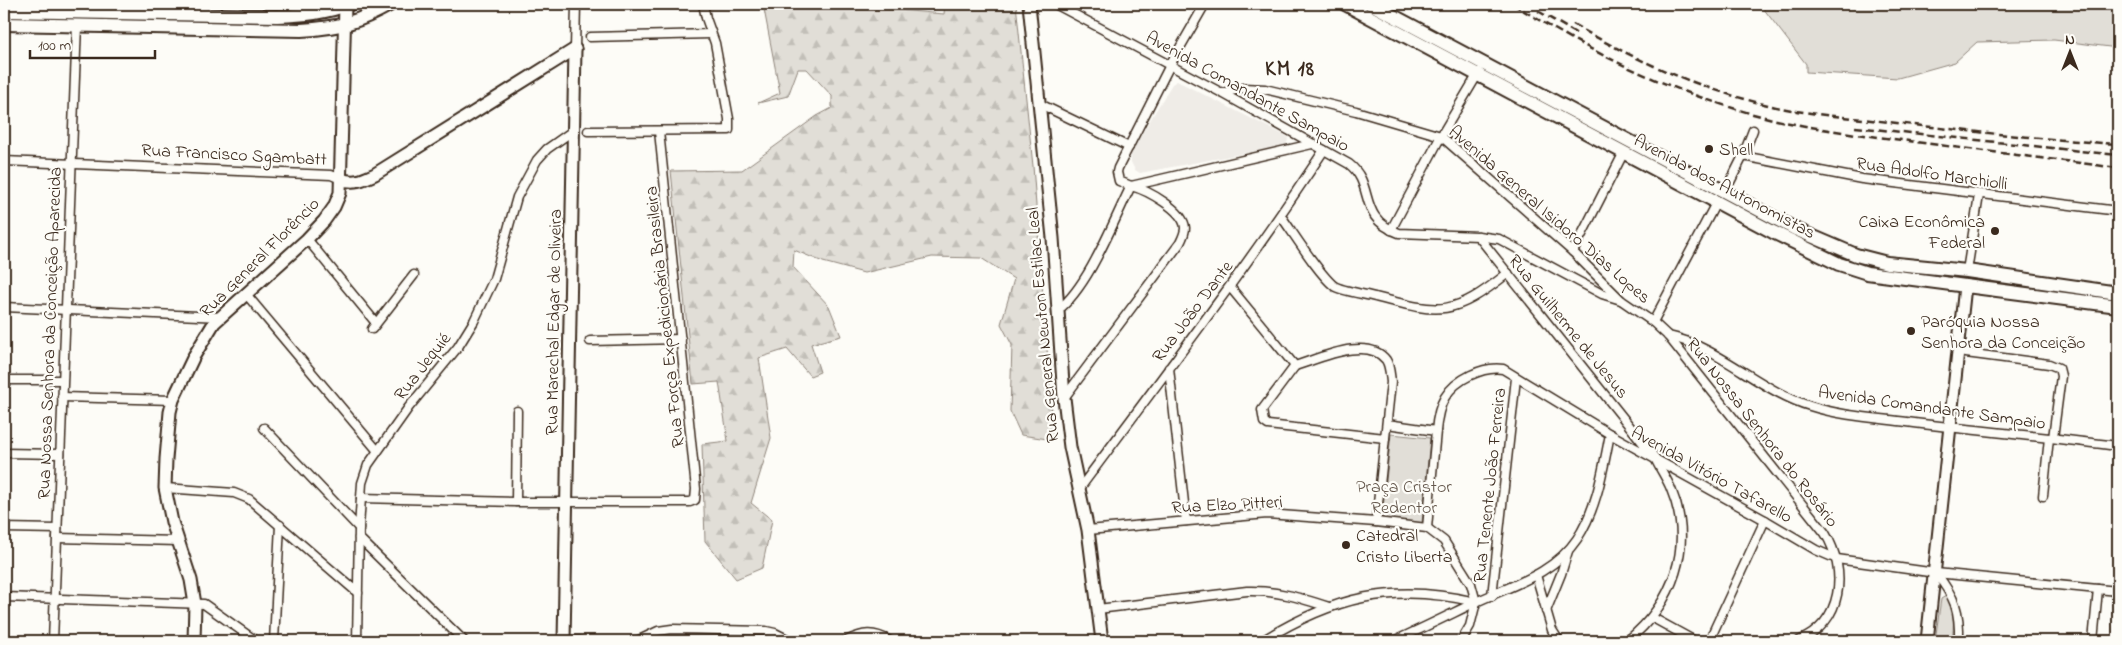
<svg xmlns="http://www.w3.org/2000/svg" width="2122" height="645" viewBox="0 0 2122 645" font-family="'Indie Flower',sans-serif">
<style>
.built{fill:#efece7}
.green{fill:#e1ded7;stroke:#8e847a}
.forest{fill:url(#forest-firs);stroke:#8e847a}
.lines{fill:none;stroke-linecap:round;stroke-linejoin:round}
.street-casing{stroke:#3b2a1e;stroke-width:11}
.secondary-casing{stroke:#3b2a1e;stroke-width:15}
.primary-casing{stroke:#3b2a1e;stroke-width:16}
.street{stroke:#fdfcf7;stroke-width:8}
.secondary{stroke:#fdfcf7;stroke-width:11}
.primary{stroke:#fdfcf7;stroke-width:12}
.rail{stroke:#3b2a1e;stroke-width:2.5;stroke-dasharray:8 4;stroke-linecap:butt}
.poi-dot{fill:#3b2a1e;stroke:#fdfcf7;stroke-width:2}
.labels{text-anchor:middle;stroke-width:4.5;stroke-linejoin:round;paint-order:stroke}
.street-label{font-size:18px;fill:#3b2a1e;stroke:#fdfcf7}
.poi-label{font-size:18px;fill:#3b2a1e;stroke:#fdfcf7;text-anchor:start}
.park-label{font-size:18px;fill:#64574c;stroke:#fdfcf7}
.district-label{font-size:22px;font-weight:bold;letter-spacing:1px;fill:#3b2a1e;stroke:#fdfcf7}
</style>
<defs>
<pattern id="forest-firs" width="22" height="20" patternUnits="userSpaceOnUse" patternTransform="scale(1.25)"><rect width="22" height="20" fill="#e1ded7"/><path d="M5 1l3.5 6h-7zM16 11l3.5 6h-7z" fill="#c2bfb8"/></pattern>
</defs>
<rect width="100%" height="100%" fill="#fdfcf7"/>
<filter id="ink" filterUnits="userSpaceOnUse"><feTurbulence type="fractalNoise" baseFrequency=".02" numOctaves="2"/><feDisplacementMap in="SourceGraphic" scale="10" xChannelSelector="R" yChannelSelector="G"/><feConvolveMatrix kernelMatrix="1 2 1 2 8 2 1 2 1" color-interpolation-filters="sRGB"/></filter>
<g filter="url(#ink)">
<polygon class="built" points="1177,81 1286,136 1288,139 1287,143 1283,146 1140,173 1135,170 1131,162 1131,152 1172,84"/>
<g class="green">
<polygon points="1760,4 2118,4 2118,48 2054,40 1977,42 1955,62 1898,78 1806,72 1806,64"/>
<polygon points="1391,434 1430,438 1422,523 1382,518"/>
<path d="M1946,596C1955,610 1954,626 1952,641H1935L1941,599Z"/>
</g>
<polygon class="forest" points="763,4 829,4 944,14 945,4 1016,4 1033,166 1054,440 1021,435 1010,411 1012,345 1001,324 1014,279 981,258 932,257 864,273 823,262 794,250 793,267 829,306 841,336 811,344 820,372 810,376 787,349 759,358 771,438 751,503 772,520 762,568 736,579 705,541 702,444 728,441 719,382 693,384 671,171 742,170 817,116 832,108 832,96 807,69 798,69 788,96 758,103 780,93"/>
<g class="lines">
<g class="street-casing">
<g id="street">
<path d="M1055,4L1222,93L1349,164C1376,185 1356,218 1399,233L1478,236L1499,239L1602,294L1621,300"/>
<polyline points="590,37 711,34"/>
<polyline points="575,49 576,4"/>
<path d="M1222,93L1243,88L1265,89L1356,111L1441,136L1573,252L1621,300L1653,322L1668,336L1825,533C1848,571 1843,622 1799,641"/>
<polyline points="1040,104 1129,147"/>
<polyline points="588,131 729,130 729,119 715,43 706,18 703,4"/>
<polyline points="1743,156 1862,179 2118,211"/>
<polyline points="4,161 331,175 341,179"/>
<polyline points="1131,186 1312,144"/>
<polyline points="1725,192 1743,156 1753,130"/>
<path d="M1281,216C1294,234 1318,273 1334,286C1342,291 1365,294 1375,297C1442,314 1452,317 1508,273"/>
<polyline points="1391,230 1441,136 1479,72"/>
<path d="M1478,236L1655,458C1660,469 1667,479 1671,489C1695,546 1673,604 1627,641"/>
<polyline points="307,239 376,323"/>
<polyline points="1573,252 1624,152"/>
<polyline points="1967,271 1979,195"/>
<polyline points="1230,287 1295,366"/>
<polyline points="246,294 377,450"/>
<polyline points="4,307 220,317"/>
<path d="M1058,310C1089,286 1113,222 1131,186L1119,181L1117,172L1118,168L1170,65L1205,4"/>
<polyline points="1653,322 1717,201"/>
<polyline points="372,329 414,275"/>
<path d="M1668,336C1720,347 1760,391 1810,406C1841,416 1876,418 1907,422C1978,431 2048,437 2118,446"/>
<polyline points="590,341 681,339"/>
<polyline points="1958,352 2049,364 2059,368 2061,376 2053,438"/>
<path d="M1295,366C1318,359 1368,335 1386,360C1390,366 1390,375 1391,382L1376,522"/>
<polyline points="1295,366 1262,410 1264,422 1268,425 1385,438"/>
<polyline points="1169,368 1186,521"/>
<polyline points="4,380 62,380"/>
<polyline points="62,397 173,400"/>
<path d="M1064,398L1180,243C1182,239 1185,233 1185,228C1184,210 1147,190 1131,186"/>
<polyline points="1387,424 1436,431"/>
<polyline points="264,428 359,528"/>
<polyline points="4,453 60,454"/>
<polyline points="165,488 234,493 249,499 358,593"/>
<path d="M1080,488C1163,376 1248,266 1324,150"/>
<polyline points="2043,496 2049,438"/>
<polyline points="361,498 516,502 690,502 695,500 696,489 659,131"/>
<polyline points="516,502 517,411"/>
<polyline points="4,528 57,529"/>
<path d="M1427,528L1436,431C1437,419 1439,407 1445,397C1456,379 1483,366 1503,369L1610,434L1765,520L1816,550L1837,559L1936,573L2118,591"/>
<polyline points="1088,530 1267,514 1376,522 1427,528 1444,541 1471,584 1476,602 1470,626 1461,641"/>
<polyline points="57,538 178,541"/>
<polyline points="359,538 464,641"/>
<path d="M1936,573C1955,598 1960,610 1959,641"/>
<polyline points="1536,575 1552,630 1559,641"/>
<polyline points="1492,596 1516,378"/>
<polyline points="4,597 204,604 256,641"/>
<path d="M1098,609L1247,591C1276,590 1301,598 1329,607"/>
<polyline points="1546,611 1561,574 1568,551"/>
<polyline points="1653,618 1695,641"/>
<polyline points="53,641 77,25"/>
<polyline points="274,641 280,525"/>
<polyline points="357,641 359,528 362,483 368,465 409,407 458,347 474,321 494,279 517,197 537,160 547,149 574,130"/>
<polyline points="564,641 580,641"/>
<polyline points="637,641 658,631 672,629 766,631 775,633 791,641"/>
<path d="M846,641C863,633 873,631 890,641"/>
<path d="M1262,641C1333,597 1393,582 1476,602"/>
<path d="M1394,641C1421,629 1447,616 1474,603C1509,586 1553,575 1577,539C1597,509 1603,469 1610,434"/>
<polyline points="1709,641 1765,520"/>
<polyline points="2093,641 2098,589"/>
</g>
</g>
<g class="secondary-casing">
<g id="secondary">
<polyline points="1029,4 1053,238 1064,398 1070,447 1088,530 1102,641"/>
<path d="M341,179C354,184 362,180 375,174L575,49"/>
<polyline points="194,641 195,604 191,580 172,522 165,488 166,459 170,412 173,400 194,356 214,323 307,239 324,221 334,207 340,193 345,5"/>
<polyline points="564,641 575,49"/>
<polyline points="1927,641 1965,286"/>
</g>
</g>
<g class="primary-casing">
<g id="primary">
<polyline points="1345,4 1773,232 1839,264 1867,273 2118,306"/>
<polyline points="1371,4 1795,229 1856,255 1887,263 1967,271 2118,293"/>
<path d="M4,11L277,16C303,15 326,13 350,4"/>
<path d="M4,24L301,30C339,28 359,22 391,4"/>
</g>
</g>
<use href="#street" class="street"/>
<use href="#secondary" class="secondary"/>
<use href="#primary" class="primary"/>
<g class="rail">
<path d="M1513,4C1597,57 1688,100 1785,122C1828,131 1872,136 1916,142C1983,151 2051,159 2118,168"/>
<polyline points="1538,11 1579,35"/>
<path d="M1573,24C1634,60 1702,90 1772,106C1810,115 1849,117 1888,122C1965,131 2041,139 2118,144"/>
<polyline points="1855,127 2118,155"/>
</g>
</g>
</g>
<g class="poi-dot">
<circle cx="1709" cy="149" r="5"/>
<circle cx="1995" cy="231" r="5"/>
<circle cx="1911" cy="331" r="5"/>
<circle cx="1346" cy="545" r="5"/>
</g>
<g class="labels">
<g class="street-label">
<text transform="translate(1248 91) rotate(29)" y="6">Avenida Comandante Sampaio</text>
<text transform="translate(234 154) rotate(3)" y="6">Rua Francisco Sgambatt</text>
<text transform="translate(1932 173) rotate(8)" y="6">Rua Adolfo Marchiolli</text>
<text transform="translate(1725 186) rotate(28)" y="6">Avenida dos Autonomistas</text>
<text transform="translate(1550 214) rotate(41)" y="6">Avenida General Isidoro Dias Lopes</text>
<text transform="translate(259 257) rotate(-45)" y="6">Rua General Florêncio</text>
<text transform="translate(1192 311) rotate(-53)" y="6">Rua João Dante</text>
<text transform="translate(664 317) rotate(-96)" y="6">Rua Força Expedicionária Brasileira</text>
<text transform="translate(553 322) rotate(-89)" y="6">Rua Marechal Edgar de Oliveira</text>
<text transform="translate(1042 325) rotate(-95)" y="6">Rua General Newton Estilac Leal</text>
<text transform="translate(1569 326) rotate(51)" y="6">Rua Guilherme de Jesus</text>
<text transform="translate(49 333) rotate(-88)" y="6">Rua Nossa Senhora da Conceição Aparecida</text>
<text transform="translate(422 366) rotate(-52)" y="6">Rua Jequié</text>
<text transform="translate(1932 407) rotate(8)" y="6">Avenida Comandante Sampaio</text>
<text transform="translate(1763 432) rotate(52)" y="6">Rua Nossa Senhora do Rosário</text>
<text transform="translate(1712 474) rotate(29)" y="6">Avenida Vitório Tafarello</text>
<text transform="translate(1489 485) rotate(-84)" y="6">Rua Tenente João Ferreira</text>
<text transform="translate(1227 504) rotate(-3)" y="6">Rua Elzo Pitteri</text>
</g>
<g class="poi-label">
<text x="1719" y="155">Shell</text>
<text x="1985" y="227" text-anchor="end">Caixa Econômica<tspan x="1985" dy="21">Federal</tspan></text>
<text x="1921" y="327">Paróquia Nossa<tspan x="1921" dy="21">Senhora da Conceição</tspan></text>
<text x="1356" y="541">Catedral<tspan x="1356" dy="21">Cristo Liberta</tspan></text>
</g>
<g class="park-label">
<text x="1404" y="492">Praça Cristor<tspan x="1404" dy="21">Redentor</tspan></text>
</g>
<g class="district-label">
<text x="1290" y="75">KM 18</text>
</g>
</g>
<rect width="2122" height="645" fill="none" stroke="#fdfcf7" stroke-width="20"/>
<rect x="10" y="10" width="2102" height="625" fill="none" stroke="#3b2a1e" stroke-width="2" filter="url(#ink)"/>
<g transform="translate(2070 52)" stroke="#fdfcf7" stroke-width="4" paint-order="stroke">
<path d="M0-4L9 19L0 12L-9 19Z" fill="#3b2a1e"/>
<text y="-8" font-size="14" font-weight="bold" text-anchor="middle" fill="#3b2a1e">N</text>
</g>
<path d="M30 50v8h125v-8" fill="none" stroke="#3b2a1e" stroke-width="2.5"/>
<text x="38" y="50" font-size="15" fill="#3b2a1e" stroke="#fdfcf7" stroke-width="4" paint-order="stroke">100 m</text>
</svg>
